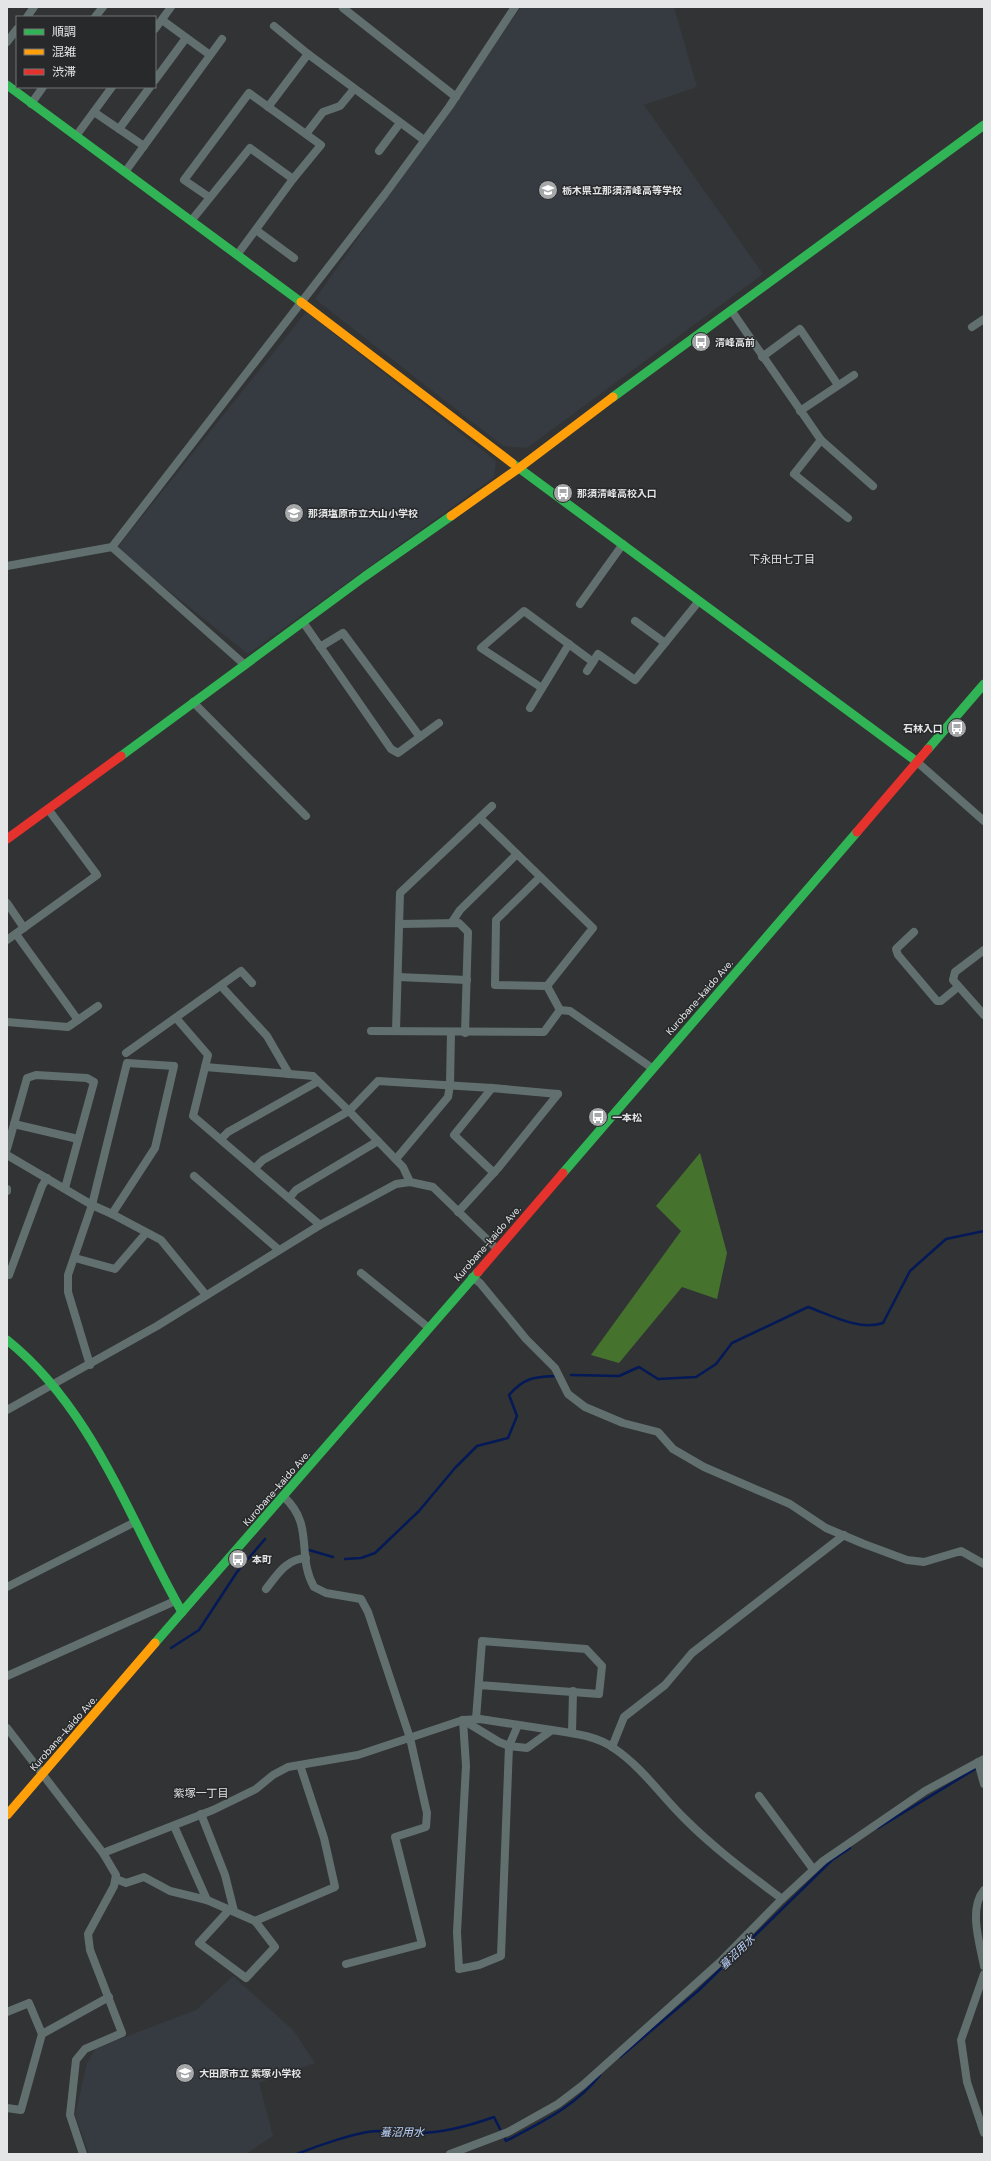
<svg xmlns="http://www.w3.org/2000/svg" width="991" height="2161" viewBox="0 0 991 2161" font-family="'DM Sans','Noto Sans JP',sans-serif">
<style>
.built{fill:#363b41}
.forest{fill:#45732e}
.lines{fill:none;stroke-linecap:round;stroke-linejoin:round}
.stream{stroke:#041957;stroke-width:2.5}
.street{stroke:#61706f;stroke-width:8}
.fast{stroke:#30b455;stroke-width:9}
.slow{stroke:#ff9f0a;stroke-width:9}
.jam{stroke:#e5322d;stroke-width:9}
.labels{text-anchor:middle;stroke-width:3;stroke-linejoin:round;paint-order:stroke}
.poi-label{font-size:10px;font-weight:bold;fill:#e3e5e6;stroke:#27292b;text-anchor:start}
.street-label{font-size:10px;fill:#e3e5e6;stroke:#27292b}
.neighbourhood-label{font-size:11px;fill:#e3e5e6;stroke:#27292b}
.water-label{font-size:11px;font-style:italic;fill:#bad1fa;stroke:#27292b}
</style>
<rect width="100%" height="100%" fill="#323334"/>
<g class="built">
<polygon points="521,7 674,7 697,87 644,105 763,274 527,448 503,446 315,299"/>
<polygon points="306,312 496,461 494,477 248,654 116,549"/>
<polygon points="233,1976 294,2031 315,2063 259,2083 273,2136 246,2154 89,2154 75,2115 87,2063 96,2048 196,2010"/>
</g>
<polygon class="forest" points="700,1153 727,1253 717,1299 682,1287 619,1363 591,1355 681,1231 656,1206"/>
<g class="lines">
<g class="stream">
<path d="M571,1375L619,1376L639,1367L658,1379L696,1377L716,1364L732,1343L808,1307C831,1315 859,1331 883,1323L910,1271L946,1239L984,1231"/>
<polyline points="309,1550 333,1557"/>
<path d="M345,1559L361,1558L375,1553L419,1511L455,1468L477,1446L508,1438L517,1416L509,1395C524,1378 533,1377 555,1376"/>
<polyline points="171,1648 199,1630 237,1572 265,1539"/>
<polyline points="878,1828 975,1769"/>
<polyline points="620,2057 699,1990 832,1860 850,1848"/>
<path d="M505,2139L506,2141C540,2123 576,2106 600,2075"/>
<path d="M297,2154C317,2146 356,2132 377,2131C390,2131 403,2134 417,2133C444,2133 469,2126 494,2117L500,2129"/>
</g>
<g class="street">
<polyline points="343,8 456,97"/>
<polyline points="27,17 34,7"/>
<polyline points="95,17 103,7"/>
<polyline points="162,20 210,55"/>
<polyline points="274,26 308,54 424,140"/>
<polyline points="155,29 171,7"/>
<polyline points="7,42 17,29"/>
<polyline points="155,80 186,38"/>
<polyline points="31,104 43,87"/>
<polyline points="268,107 308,54"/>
<polyline points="94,112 144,146"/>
<polyline points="119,129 150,87"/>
<polyline points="306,134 323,112 340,106 354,89"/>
<polyline points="76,136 112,87"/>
<polyline points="379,151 400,123"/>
<polyline points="125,172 222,39"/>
<polyline points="209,197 184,180 249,93 321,145 293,179 237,255"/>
<polyline points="191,221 250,148 293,179"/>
<polyline points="256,230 294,258"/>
<polyline points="731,310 821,440 873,486"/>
<polyline points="972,327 984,319"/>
<polyline points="762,357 800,329 838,385"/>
<polyline points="800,411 854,375"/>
<polyline points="821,440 794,474 848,518"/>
<polyline points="112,547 245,665"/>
<polyline points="7,566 112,547 385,194 449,107 515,7"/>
<polyline points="580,604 623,544"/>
<polyline points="635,621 665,643"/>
<polyline points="303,622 391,749 398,753 439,723"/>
<polyline points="320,647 343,633 420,737"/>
<polyline points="587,671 598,654 635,680 699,601"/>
<polyline points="542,688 481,648 524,611 593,662"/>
<polyline points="193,702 306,816"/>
<polyline points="530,708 569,644"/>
<polyline points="916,761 984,821"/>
<polyline points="480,818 593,928 547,986"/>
<polyline points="540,877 496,920 495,985 547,986 560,1010"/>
<polyline points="7,903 24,928"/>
<polyline points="452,922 460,910 517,854"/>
<polyline points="400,924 459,923 468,932 465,1033"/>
<polyline points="914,932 896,949 898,955 937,1001 941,1001 958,987"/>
<polyline points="16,934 78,1020"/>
<polyline points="7,940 97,875 48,809"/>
<polyline points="984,950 955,972 953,980 984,1015"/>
<polyline points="398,977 467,980"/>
<polyline points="221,986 267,1036 289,1074"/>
<polyline points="176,1018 208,1055 193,1116 320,1225"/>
<polyline points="7,1022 68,1027 98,1006"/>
<polyline points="371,1031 544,1032 560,1010 570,1011 652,1068"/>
<polyline points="396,1031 400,893 492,806"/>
<polyline points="126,1053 241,971 252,983"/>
<polyline points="205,1067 313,1076 349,1111 263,1160 255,1168"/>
<polyline points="492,1088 454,1135 494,1173"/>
<polyline points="14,1124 78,1139"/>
<polyline points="221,1139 228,1132 317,1082"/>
<polyline points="7,1149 27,1078 36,1075 87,1078 94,1082 65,1188"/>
<polyline points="7,1155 92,1205 112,1214"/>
<polyline points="396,1159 448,1097 450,1085 451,1032"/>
<polyline points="194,1176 279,1250"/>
<polyline points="410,1182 403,1167 349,1111 378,1081 492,1088 558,1094"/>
<polyline points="7,1189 7,1191"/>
<polyline points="290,1197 296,1190 378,1141"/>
<polyline points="458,1212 499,1167 558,1094"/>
<polyline points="75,1258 115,1269 146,1233"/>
<polyline points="361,1273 429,1328"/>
<polyline points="7,1275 9,1275 42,1186 47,1178"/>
<polyline points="472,1277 480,1283 526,1339 555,1368 568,1394 585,1407 623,1423 658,1432 673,1449 704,1467 790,1504 826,1528 864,1544 907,1560 924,1562 961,1551 984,1564"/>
<polyline points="90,1365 68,1292 68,1275 92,1205 127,1063 174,1066 155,1148 112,1214 161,1240 206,1295"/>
<polyline points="7,1410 157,1326 320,1225 396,1184 410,1182 433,1187 497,1249"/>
<path d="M284,1497C315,1525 296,1556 314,1587L326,1593L361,1599L368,1612L410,1738L427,1813L426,1827L395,1837L422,1944L346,1964"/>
<polyline points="7,1587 135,1522"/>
<path d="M266,1589C277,1575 286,1559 306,1558"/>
<polyline points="7,1676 175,1601"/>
<polyline points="476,1719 482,1641 586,1649 602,1666 599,1694 479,1685"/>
<polyline points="463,1720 466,1766 457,1932 459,1969 479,1965 501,1956 509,1746 518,1725"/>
<path d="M463,1720L499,1742L509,1746L527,1748L552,1730C573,1733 598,1736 615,1749C643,1768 662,1797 686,1820C715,1849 749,1874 782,1899"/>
<polyline points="7,1728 103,1853 116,1875 114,1886 88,1934 90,1950 122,2033 85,2049 76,2060 70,2115 83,2154"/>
<polyline points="572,1733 573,1691"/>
<polyline points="612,1747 624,1717 665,1685 692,1653 844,1535"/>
<polyline points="978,1762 984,1784"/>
<polyline points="759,1796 813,1869"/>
<polyline points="201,1814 225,1875 234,1911"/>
<polyline points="174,1826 207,1900"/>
<polyline points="103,1853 213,1810 256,1789 273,1775 288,1767 358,1755 463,1720 480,1719 552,1730"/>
<polyline points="116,1879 126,1883 144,1877 170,1891 207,1900 255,1921 275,1947 246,1978 199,1943 230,1909"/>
<path d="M984,1890C968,1909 980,1944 984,1966"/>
<polyline points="255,1921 335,1887 324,1838 300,1765"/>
<polyline points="984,1974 961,2040 967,2082 984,2133"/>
<polyline points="7,2012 29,2003 42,2034 21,2110 7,2108"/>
<polyline points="42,2034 109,1997"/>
<polyline points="450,2154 508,2132 558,2104 583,2085 720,1962 782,1899 823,1861 925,1791 984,1759"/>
</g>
<g class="fast">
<polyline points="7,85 301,302"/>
<polyline points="613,397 984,125"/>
<polyline points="512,463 916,761"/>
<polyline points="928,749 984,684"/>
<polyline points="121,756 364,577 451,516"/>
<polyline points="563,1173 857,832"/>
<path d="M7,1340C93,1409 129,1519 182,1612"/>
<polyline points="155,1643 478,1272"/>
</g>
<g class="slow">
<polyline points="301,302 512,463"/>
<polyline points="451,516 519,468 613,397"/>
<polyline points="7,1815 155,1643"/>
</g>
<g class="jam">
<polyline points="857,832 928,749"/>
<polyline points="7,839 121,756"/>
<polyline points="478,1272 563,1173"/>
</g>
</g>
<defs>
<g id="school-disc" transform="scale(1)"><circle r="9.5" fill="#a5a7a8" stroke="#27292b"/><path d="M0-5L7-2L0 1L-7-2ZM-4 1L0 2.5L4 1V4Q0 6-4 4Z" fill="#fff"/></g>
<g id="bus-disc" transform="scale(1)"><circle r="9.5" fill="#a5a7a8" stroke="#27292b"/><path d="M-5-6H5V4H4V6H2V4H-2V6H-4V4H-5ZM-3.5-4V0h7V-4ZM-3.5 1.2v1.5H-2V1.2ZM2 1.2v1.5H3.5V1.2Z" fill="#fff"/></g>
</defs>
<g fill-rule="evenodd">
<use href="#school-disc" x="548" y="190"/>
<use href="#bus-disc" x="701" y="342"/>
<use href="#bus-disc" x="563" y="493"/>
<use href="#school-disc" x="294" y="513"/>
<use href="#bus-disc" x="957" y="728"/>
<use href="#bus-disc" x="598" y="1117"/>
<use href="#bus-disc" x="238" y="1559"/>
<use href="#school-disc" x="185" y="2073"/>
</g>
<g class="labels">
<g class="poi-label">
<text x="562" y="194">栃木県立那須清峰高等学校</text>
<text x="715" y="346">清峰高前</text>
<text x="577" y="497">那須清峰高校入口</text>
<text x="308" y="517">那須塩原市立大山小学校</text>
<text x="943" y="732" text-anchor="end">石林入口</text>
<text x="612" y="1121">一本松</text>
<text x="252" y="1563">本町</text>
<text x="199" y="2077">大田原市立 紫塚小学校</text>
</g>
<g class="street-label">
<text transform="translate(699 997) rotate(-49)" y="4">Kurobane-kaido Ave.</text>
<text transform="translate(487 1243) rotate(-49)" y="4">Kurobane-kaido Ave.</text>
<text transform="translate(276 1488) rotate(-49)" y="4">Kurobane-kaido Ave.</text>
<text transform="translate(63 1733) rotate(-49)" y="4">Kurobane-kaido Ave.</text>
</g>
<g class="neighbourhood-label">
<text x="782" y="563">下永田七丁目</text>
<text x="201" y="1797">紫塚一丁目</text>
</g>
<g class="water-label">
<text transform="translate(737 1952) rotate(-44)" y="4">蟇沼用水</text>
<text x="402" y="2136">蟇沼用水</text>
</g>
</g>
<rect width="991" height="2161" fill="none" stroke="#e3e5e6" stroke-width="16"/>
<rect x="16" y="16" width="140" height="72" fill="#27292b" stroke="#727476"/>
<rect x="24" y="29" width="20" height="6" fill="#30b455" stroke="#727476"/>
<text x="52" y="36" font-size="12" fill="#e3e5e6">順調</text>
<rect x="24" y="49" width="20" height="6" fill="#ff9f0a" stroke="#727476"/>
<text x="52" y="56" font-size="12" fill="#e3e5e6">混雑</text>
<rect x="24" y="69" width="20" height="6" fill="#e5322d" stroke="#727476"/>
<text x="52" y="76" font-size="12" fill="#e3e5e6">渋滞</text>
</svg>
